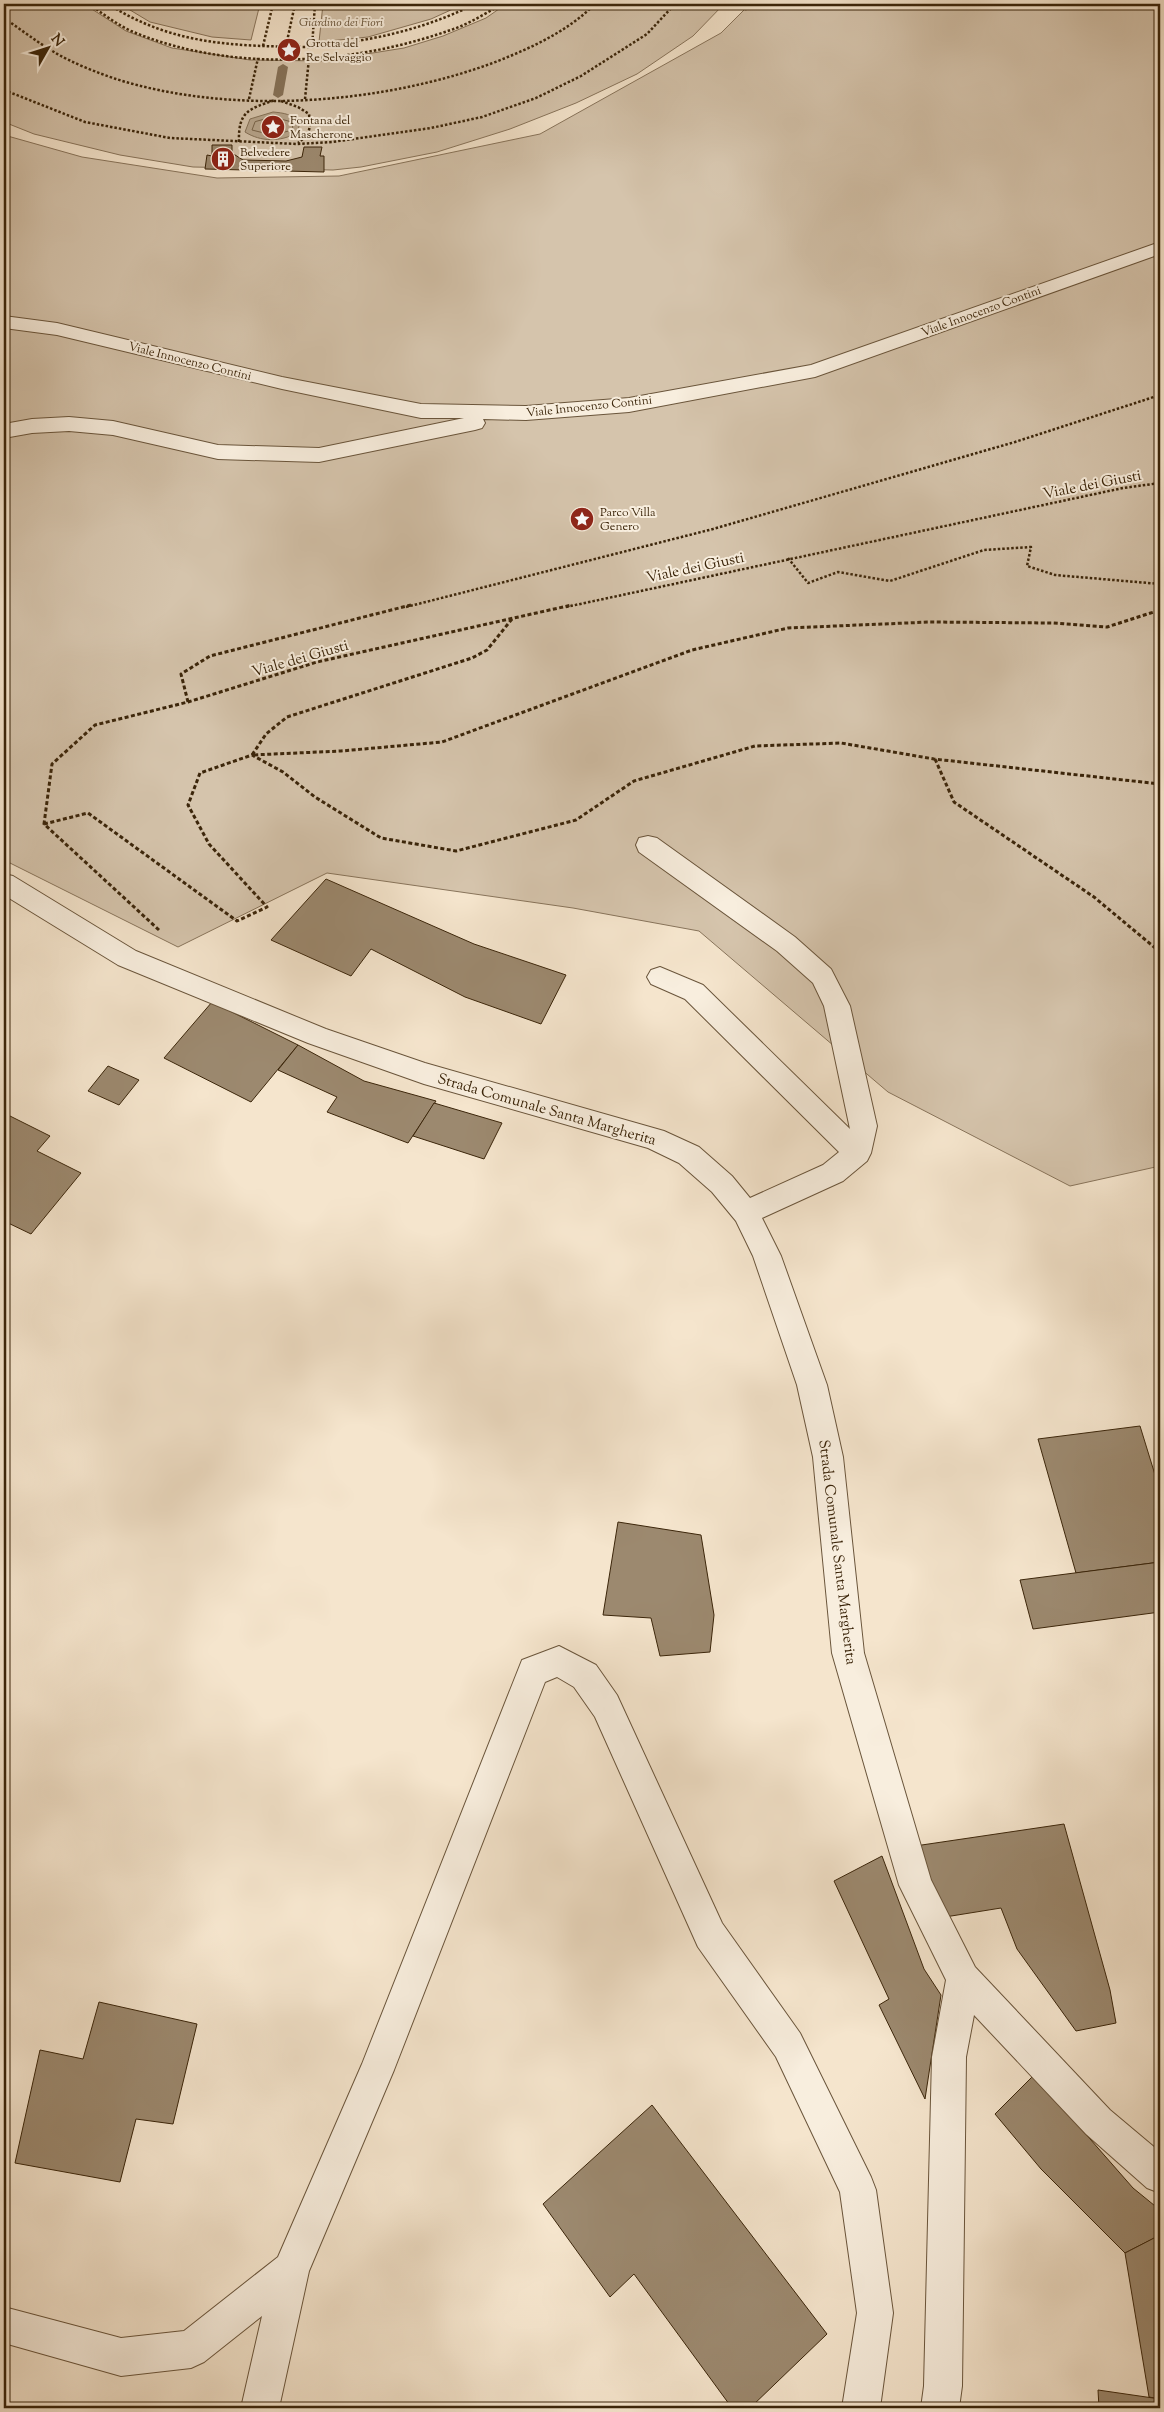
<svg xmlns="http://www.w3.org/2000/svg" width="1164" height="2412" viewBox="0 0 1164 2412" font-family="'Sorts Mill Goudy',serif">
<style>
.green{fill:#d5c4ac;stroke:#88745b}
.water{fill:#b6a48b;stroke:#857157}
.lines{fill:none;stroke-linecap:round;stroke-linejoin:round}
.shore{stroke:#78644a;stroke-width:1}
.stream{fill:#857157;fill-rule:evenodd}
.building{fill:#9c896f;stroke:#3b250a}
.minor-casing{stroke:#6a553b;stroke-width:2}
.path-far1{stroke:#3b250a;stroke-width:2.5;stroke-dasharray:2.5 2;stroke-linecap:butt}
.path{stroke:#3b250a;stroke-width:3;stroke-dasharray:4 2.5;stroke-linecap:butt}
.minor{fill:#f8eede;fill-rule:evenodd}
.labels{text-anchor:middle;stroke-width:4;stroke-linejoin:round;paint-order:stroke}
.far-park-label{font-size:12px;font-style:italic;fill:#624d32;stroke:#f8eede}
.far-poi-label{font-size:12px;fill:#3b250a;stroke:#f8eede;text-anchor:start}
.far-street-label{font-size:12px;fill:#3b250a;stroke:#f8eede}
.street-label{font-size:15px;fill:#3b250a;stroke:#f8eede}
</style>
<rect width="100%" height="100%" fill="#f5e5cd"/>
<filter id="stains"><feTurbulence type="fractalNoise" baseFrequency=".004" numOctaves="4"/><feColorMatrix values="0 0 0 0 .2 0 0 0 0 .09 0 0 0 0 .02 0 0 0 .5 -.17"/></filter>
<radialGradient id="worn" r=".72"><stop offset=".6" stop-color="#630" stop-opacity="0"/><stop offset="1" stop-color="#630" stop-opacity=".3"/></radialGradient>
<g class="green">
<polygon points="4,4 84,4 126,31 172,48 250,60 322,61 404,48 443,36 486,18 506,4 724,4 693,36 637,74 576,103 510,129 437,152 361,167 333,170 193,167 120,155 34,134 4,122"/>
<polygon points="120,4 260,4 251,40 212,37 150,22"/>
<polygon points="323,4 464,4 431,19 368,37 319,42"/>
<polygon points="750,4 1160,4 1160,1166 1070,1186 888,1092 699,931 573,908 327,873 178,947 4,860 4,135 82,157 217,178 339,176 540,134 721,33"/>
</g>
<path class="water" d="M273,112C284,113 292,114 300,123L297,133C280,142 261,142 245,132L250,119Z"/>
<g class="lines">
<polygon class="shore" points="273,117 292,122 293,130 272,135 252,130 255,122"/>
<polygon class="stream" points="283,64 288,67 283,95 278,98 273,95 278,67"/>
</g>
<g class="building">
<polygon points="212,145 232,145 232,153 243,160 286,161 302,157 304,147 322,147 320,156 324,156 324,172 205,169 207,155 212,156"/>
<polygon points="326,879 474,944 566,975 541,1024 465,997 371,949 351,976 271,940"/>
<polygon points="212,1002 298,1045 251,1102 164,1058"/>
<polygon points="298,1045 364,1081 436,1101 408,1143 327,1112 337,1097 278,1070"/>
<polygon points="108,1066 139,1080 119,1105 88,1091"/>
<polygon points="434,1103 502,1123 484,1159 413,1136"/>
<polygon points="4,1113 50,1136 37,1151 81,1173 31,1234 4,1221"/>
<polygon points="1140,1426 1160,1491 1160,1562 1076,1573 1038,1439"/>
<polygon points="618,1522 701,1535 714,1615 710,1652 660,1656 651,1618 603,1615"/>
<polygon points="1160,1562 1160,1612 1033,1629 1020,1580"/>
<polygon points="1064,1824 1110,1990 1116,2023 1076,2031 1017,1949 1001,1908 945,1917 915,1846"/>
<polygon points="882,1856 924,1969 941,1995 925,2099 879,2005 889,1999 834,1881"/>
<polygon points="99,2002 197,2024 173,2124 136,2119 120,2182 15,2163 40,2050 83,2059"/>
<polygon points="1034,2075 1133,2188 1160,2210 1160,2235 1125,2253 1041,2169 995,2114"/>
<polygon points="652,2105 827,2334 750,2408 732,2408 634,2274 610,2297 543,2204"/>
<polygon points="1160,2235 1160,2399 1149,2397 1125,2253"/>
<polygon points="1098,2390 1160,2399 1160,2408 1099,2408"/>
</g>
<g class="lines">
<g class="minor-casing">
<g id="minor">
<polygon points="1160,242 1160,254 815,377 629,412 526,420 483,419 485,423 482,428 475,430 319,462 218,459 113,435 69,431 32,433 4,438 4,424 32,419 69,417 113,421 218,445 319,448 464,418 421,418 282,389 57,335 4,328 4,316 57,323 282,377 421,404 526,406 629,398 811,365"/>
<polygon points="648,836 657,838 795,937 831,969 850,1006 877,1126 871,1153 867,1161 843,1181 762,1218 781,1256 827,1385 843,1457 864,1653 931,1880 975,1967 1110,2110 1160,2152 1160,2193 1147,2188 1086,2134 974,2015 966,2057 962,2386 959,2408 921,2408 924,2386 932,2057 946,1980 899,1885 832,1653 813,1457 797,1385 753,1256 736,1221 712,1192 679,1163 648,1148 424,1084 308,1043 118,965 4,895 4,874 13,876 136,951 326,1029 425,1063 664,1131 699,1147 732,1176 750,1198 823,1165 839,1152 685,999 651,984 647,977 651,970 660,967 703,985 850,1129 824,1006 813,983 777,951 639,852 636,845 639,838"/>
<polygon points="559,1646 596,1665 617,1695 722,1923 800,2033 871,2177 876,2190 893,2313 880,2408 842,2408 857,2313 840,2192 776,2057 698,1947 595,1717 574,1687 557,1677 545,1682 394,2070 309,2271 279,2408 241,2408 262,2316 204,2362 191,2368 121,2376 4,2343 4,2307 121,2338 184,2331 278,2257 362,2064 522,1660"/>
</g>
</g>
<g class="path-far1">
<path d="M89,4C102,13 116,24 131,31C233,74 357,65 459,27C474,21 489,11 503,4"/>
<path d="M108,4C174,46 236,46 312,47L315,4"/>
<polyline points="745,10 747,4"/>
<path d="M4,18C20,29 37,42 54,52C70,62 98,73 116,79C233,116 385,104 498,61C533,47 568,31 595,4"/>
<polyline points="263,46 273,4"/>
<polyline points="286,46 295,4"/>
<path d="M312,47C370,41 423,30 475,4"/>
<polyline points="4,90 85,122 170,138 297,144 332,142 431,128 482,117 536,98 581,76 647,34 675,4"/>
<polyline points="249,99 258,58"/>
<polyline points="305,99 309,58"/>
<path d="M281,101L298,107L309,114C311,129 310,134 298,143"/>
<path d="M239,142C238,111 249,109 275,100"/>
<polyline points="788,558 808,583 838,572 890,581 984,550 1031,547 1027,566 1055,575 1160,584"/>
<polyline points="406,607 713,529 1015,442 1160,395"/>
<polyline points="566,607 1123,488 1160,483"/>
</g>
<g class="path">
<polyline points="512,619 487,650 472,658 287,717 266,734 252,755 341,751 442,742 692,650 788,628 930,622 1053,623 1107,627 1160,610"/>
<polyline points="188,702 181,674 210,656 411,605"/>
<polyline points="935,759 954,802 1094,897 1160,952"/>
<polyline points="44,824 88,813 237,921 267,907 209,844 188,805 200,773 252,755 283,772 315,797 381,838 456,851 576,820 634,781 755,746 841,743 934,759 1160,784"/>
<polyline points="159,930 44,824 52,764 95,725 188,702 317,662 572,605"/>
</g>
<use href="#minor" class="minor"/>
</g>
<defs>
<g id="sight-disc" transform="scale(1.25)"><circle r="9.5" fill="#8f2418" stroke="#f8eede"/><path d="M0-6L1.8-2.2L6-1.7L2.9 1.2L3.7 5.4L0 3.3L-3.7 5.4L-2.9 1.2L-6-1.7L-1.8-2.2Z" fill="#fff"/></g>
<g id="building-disc" transform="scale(1.25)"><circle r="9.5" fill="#8f2418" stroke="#f8eede"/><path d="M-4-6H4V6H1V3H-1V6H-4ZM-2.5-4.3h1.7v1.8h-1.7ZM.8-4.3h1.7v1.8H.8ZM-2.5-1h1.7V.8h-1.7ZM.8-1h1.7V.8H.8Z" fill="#fff"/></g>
</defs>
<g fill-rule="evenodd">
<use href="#sight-disc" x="289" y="50"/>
<use href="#sight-disc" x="273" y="127"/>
<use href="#building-disc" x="223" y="159"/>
<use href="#sight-disc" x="582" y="519"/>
</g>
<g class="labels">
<g class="far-park-label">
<text x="341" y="26">Giardino dei Fiori</text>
</g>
<g class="far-poi-label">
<text x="306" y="47">Grotta del<tspan x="306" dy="14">Re Selvaggio</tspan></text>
<text x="290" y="124">Fontana del<tspan x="290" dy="14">Mascherone</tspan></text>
<text x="240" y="156">Belvedere<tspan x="240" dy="14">Superiore</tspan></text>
<text x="600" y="516">Parco Villa<tspan x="600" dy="14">Genero</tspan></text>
</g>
<g class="far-street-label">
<text transform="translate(981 311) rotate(-20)" y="4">Viale Innocenzo Contini</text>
<text transform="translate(190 361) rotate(14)" y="4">Viale Innocenzo Contini</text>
<text transform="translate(589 406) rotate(-6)" y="4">Viale Innocenzo Contini</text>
</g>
<g class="street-label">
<text transform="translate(1092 484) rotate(-11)" y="5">Viale dei Giusti</text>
<text transform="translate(695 567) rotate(-12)" y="5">Viale dei Giusti</text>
<text transform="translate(300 658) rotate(-16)" y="5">Viale dei Giusti</text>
<text transform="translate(547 1109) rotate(16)" y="5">Strada Comunale Santa Margherita</text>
<text transform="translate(838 1552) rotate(83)" y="5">Strada Comunale Santa Margherita</text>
</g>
</g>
<rect width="1164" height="2412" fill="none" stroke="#f5e5cd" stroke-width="20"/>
<rect x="5" y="5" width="1154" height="2402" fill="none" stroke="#3b250a" stroke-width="2.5"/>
<rect x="10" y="10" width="1144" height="2392" fill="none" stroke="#3b250a"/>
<g transform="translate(48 48) rotate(51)" stroke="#f8eede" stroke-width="4" paint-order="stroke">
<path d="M0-4L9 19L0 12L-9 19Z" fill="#3b250a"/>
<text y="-8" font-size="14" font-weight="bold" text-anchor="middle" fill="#3b250a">N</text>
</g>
<rect width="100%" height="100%" filter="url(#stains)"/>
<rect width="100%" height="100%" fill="url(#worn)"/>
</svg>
